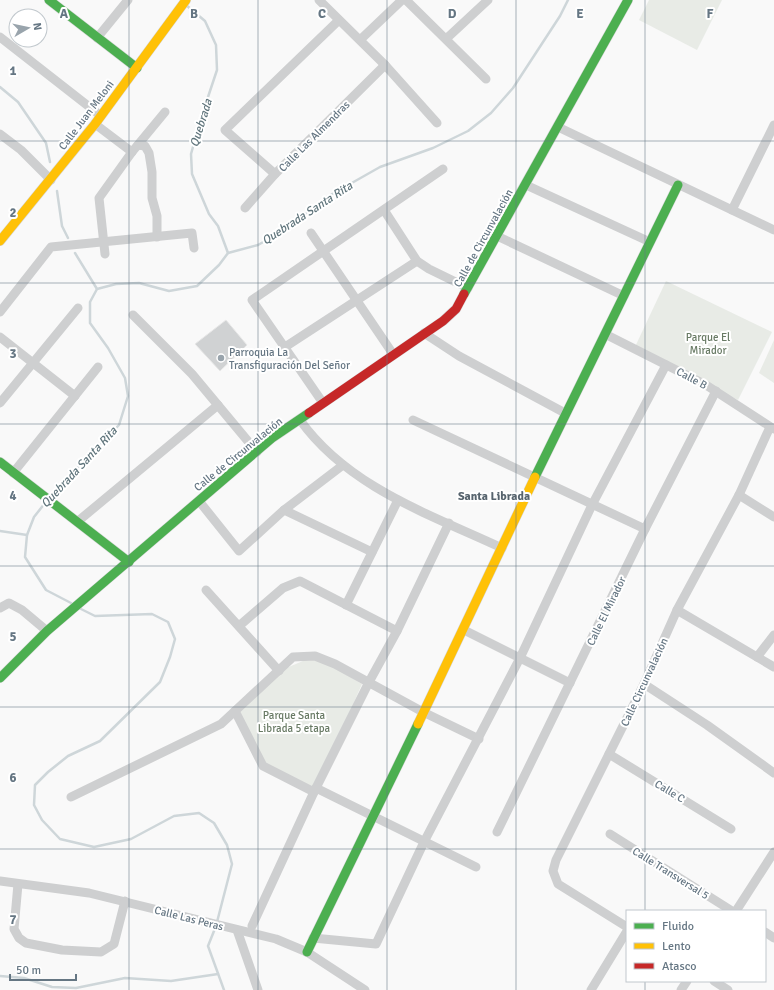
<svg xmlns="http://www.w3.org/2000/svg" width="774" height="990" viewBox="0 0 774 990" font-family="Signika,sans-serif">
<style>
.green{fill:#e8ebe6}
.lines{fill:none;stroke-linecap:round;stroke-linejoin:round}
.stream{stroke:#ced6d9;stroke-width:2.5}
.building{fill:#d0d2d3;stroke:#e8e8e8}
.fast-casing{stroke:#d5d6d7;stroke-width:10}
.slow-casing{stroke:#d5d6d7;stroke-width:10}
.jam-casing{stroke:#d5d6d7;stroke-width:10}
.street{stroke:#cecfd0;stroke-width:9}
.fast{stroke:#4caf50;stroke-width:9}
.slow{stroke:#ffc107;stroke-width:9}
.jam{stroke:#c62828;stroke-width:9}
.grid{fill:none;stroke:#657683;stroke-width:1;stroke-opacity:0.55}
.poi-dot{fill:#99a4ac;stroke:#fff;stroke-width:1.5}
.labels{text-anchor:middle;stroke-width:4;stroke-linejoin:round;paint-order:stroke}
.street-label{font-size:11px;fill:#657683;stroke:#fff}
.park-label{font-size:11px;fill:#687a64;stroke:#fff}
.poi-label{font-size:11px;fill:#657683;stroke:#fff;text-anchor:start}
.water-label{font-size:12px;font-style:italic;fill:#60757c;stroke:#fff}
.neighbourhood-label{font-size:12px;font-weight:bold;fill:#57646e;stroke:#fff}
.grid-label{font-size:13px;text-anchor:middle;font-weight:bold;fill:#657683;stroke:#fff;stroke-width:4;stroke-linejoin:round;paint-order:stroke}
</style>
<rect width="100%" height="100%" fill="#f9f9f9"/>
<g class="green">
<polygon points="649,0 722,0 697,50 639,20"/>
<polygon points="666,281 772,332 738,400 634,349"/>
<polygon points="774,340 774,383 759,373"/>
<polygon points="315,656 362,684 316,788 263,766 235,711 279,671"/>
</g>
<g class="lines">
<g class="stream">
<polyline points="186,5 205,21 216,45 217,70 201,118 191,154 192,174 209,214 218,226 228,253"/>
<polyline points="0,87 18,102 46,143 50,162"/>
<polyline points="57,191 62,226 68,238"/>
<polyline points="75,253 97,289"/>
<polyline points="50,496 119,425 128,396 125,378 108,348 90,323 90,302 97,289 116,284 139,283 169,291 197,286 219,265 228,253 258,245 286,229 327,197 380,167 433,148 468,131 491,113 513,88 560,16 568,0"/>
<polyline points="45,503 34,517 27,535 25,557 46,590 71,603"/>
<polyline points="0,531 27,535"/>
<polyline points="79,608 95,616 152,614 168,622 175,639 170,657 160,682 100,741 68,756 48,772 35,785 34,805 42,820 60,839 94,847 131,839 174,816 199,813 214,823 227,845 232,864 217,922"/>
<polyline points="216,926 208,946 224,990"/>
<polyline points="0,976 24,978 52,987 76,988 125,978 171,981 218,974"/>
</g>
</g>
<polygon class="building" points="226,320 247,345 220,371 195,344"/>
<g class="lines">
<g class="fast-casing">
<g id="fast">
<polyline points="49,0 137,68"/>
<polyline points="464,294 628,0"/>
<polyline points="0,462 129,562"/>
<polyline points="535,477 678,185"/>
<polyline points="0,678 47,631 272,438 309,413"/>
<polyline points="307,952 418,724"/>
</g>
</g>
<g class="slow-casing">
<g id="slow">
<polyline points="0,241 95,124 186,0"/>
<polyline points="418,724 535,477"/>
</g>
</g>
<g class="jam-casing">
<polyline id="jam" points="309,413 443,321 456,309 464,294"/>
</g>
<g class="street">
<polyline points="319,0 385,65 437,123"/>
<polyline points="406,0 486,79"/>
<polyline points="0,37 101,116"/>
<polyline points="97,38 128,0"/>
<polyline points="446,39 488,0"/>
<polyline points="360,40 402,0"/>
<polyline points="95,124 132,152"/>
<polyline points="558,127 774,230"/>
<polyline points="0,134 21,150 51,180"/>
<polyline points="138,145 145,146 149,153 152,172 152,198 157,216 157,237"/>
<polyline points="275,174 225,130 339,20"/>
<polyline points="526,185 650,242"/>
<polyline points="245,208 275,174 385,65"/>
<polyline points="384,210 417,261 429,269 468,288"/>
<polyline points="732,210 774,125"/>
<polyline points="311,233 393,354"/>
<polyline points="497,236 624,296"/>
<polyline points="105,254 99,198 132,152 165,112"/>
<polyline points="0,312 51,247 192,233 194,248"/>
<polyline points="133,315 192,374 257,452"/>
<polyline points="424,333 459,356 565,413"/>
<polyline points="605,334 706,385 774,429"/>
<polyline points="0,337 75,396"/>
<polyline points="285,347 417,261"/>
<polyline points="0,403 78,308"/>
<polyline points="323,403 252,300 443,169"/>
<path d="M300,420C348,487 429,514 502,548"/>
<polyline points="413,420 645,529"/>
<polyline points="13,473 98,367"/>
<polyline points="739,495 774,517"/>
<polyline points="199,501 239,551 284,510 343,465"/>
<polyline points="284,510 372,552"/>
<polyline points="77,522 218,405"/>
<polyline points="206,590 279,671"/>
<polyline points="346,605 398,500"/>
<polyline points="0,608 9,603 22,610 47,631"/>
<polyline points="677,610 774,667"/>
<polyline points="239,626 283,588 300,581 397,631"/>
<polyline points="464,630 570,683"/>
<polyline points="757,657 774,635"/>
<polyline points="644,684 707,725 774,773"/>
<polyline points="235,711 263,766 314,792"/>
<polyline points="609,754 731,829"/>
<polyline points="316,788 476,867"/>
<polyline points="71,797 221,724 293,657 315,656 335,664 423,712 479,739"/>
<polyline points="497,832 645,529 716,391"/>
<polyline points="610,834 732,911"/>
<polyline points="0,881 89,893 276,939 307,952 365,990"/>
<polyline points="18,884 14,929 19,938 26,943 62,950 101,952 114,944 125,901"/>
<polyline points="736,911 774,852"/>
<polyline points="252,926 314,792 369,682 397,631 449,523"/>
<polyline points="627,927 558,884 553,871 556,860 644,684 677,610 739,495 770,427"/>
<polyline points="237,930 258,990"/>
<polyline points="765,932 774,938"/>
<polyline points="313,938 376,944 424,842 520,658 592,505 666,365"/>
<polyline points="714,981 728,990"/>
<polyline points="591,990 627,931"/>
<polyline points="681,990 687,981"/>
</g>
<use href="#fast" class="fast"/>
<use href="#slow" class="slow"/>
<use href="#jam" class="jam"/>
</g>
<path class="grid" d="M129,0V990M258,0V990M387,0V990M516,0V990M645,0V911M0,141H774M0,283H774M0,424H774M0,566H774M0,707H774M0,849H774M645,981V990"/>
<circle class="poi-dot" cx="221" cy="358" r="4"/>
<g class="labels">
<g class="street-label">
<text transform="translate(86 115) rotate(-53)" y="4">Calle Juan Meloni</text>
<text transform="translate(314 136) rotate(-45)" y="4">Calle Las Almendras</text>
<text transform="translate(483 238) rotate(-61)" y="4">Calle de Circunvalación</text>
<text transform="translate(692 378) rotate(28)" y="4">Calle B</text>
<text transform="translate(238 454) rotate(-39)" y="4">Calle de Circunvalación</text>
<text transform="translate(606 611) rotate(-64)" y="4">Calle El Mirador</text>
<text transform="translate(644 682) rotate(-65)" y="4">Calle Circunvalación</text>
<text transform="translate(670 791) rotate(31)" y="4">Calle C</text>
<text transform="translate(671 873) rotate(32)" y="4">Calle Transversal 5</text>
<text transform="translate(189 918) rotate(14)" y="4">Calle Las Peras</text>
</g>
<g class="park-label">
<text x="708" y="341">Parque El<tspan x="708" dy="13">Mirador</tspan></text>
<text x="294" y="719">Parque Santa<tspan x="294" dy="13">Librada 5 etapa</tspan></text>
</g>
<g class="poi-label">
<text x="229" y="356">Parroquia La<tspan x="229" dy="13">Transfiguración Del Señor</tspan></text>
</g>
<g class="water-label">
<text transform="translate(201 123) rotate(-73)" y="4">Quebrada</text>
<text transform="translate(307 213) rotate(-33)" y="4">Quebrada Santa Rita</text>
<text transform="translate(79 467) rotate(-47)" y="4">Quebrada Santa Rita</text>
</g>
<g class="neighbourhood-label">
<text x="494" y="500">Santa Librada</text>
</g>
</g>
<g class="grid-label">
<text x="64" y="18">A</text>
<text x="194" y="18">B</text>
<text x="322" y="18">C</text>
<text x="452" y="18">D</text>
<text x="580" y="18">E</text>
<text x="710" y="18">F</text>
<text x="13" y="75">1</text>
<text x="13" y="217">2</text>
<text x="13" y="358">3</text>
<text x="13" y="500">4</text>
<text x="13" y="641">5</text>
<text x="13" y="782">6</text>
<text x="13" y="924">7</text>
</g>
<rect x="626" y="910" width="140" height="72" fill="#ffffff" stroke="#c1c8cd"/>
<rect x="634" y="923" width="20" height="6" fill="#4caf50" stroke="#c1c8cd"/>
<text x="662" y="930" font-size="12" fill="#657683">Fluido</text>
<rect x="634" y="943" width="20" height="6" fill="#ffc107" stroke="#c1c8cd"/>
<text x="662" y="950" font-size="12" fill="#657683">Lento</text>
<rect x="634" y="963" width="20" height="6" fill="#c62828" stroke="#c1c8cd"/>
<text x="662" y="970" font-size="12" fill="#657683">Atasco</text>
<g transform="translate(28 28) rotate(81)"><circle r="19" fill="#ffffff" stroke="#c1c8cd"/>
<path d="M0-3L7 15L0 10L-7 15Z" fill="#99a4ac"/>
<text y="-6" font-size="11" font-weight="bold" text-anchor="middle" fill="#657683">N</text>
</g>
<path d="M10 974v6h66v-6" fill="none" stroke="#657683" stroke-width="2"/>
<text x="16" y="974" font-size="12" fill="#657683" stroke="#ffffff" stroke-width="3" paint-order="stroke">50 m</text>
</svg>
